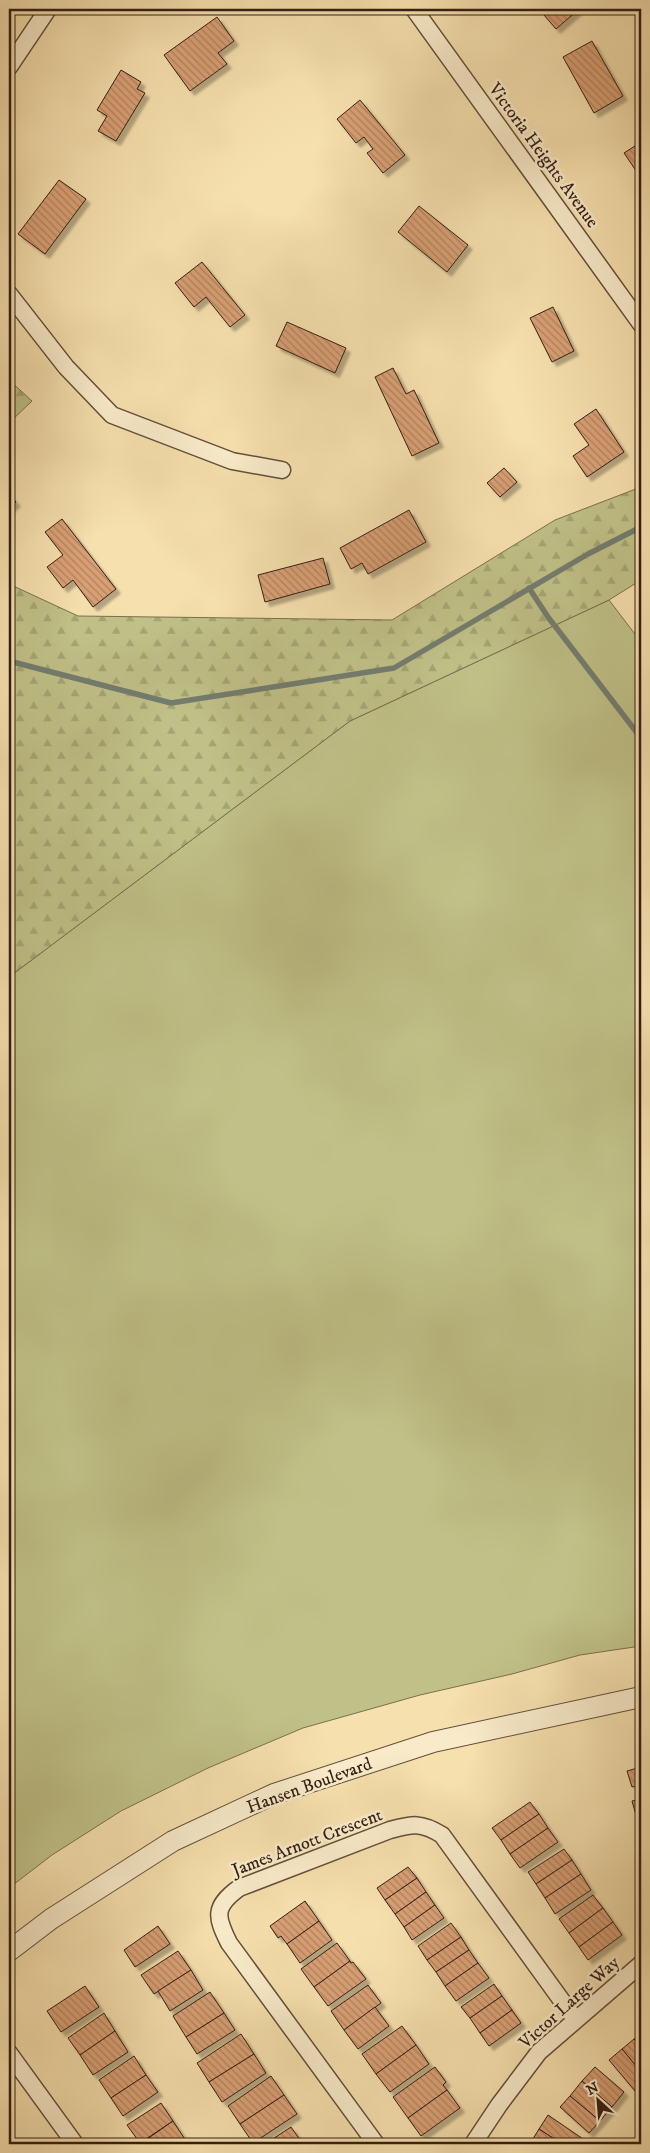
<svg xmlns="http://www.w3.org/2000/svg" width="650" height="2153" viewBox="0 0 650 2153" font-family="'IM FELL DW Pica',serif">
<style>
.green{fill:#c0c188;stroke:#7a704e}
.forest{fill:url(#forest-firs);stroke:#7a704e}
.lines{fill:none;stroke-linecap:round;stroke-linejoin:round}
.stream{stroke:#737d6f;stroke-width:5.5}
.building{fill:url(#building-back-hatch);stroke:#331e14;filter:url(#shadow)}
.minor-casing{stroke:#644e3a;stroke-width:19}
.tertiary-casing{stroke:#644e3a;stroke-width:22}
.minor{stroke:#f9ebca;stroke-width:16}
.tertiary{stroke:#f9ebca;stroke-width:20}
.labels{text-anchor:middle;stroke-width:5;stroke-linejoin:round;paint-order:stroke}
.street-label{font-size:18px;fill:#331e14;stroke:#f9ebca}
</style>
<defs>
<pattern id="forest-firs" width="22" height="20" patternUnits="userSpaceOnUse" patternTransform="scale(1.25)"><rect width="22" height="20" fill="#c0c188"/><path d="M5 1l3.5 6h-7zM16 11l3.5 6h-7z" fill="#a5a574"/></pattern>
<pattern id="building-back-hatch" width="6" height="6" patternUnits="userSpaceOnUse" patternTransform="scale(1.25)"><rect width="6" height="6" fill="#d9a075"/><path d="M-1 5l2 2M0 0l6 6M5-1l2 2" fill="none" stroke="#b1825f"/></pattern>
<filter id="shadow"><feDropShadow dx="4.5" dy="4.5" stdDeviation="1" flood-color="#0004"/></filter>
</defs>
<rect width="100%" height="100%" fill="#f6e0ae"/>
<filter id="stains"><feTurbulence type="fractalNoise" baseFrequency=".004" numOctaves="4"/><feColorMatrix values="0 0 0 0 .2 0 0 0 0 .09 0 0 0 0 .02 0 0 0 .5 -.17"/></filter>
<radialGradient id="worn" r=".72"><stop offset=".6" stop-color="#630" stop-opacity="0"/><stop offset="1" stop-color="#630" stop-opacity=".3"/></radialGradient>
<polygon class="green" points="609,600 641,642 641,1646 580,1655 512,1674 420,1695 303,1728 208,1768 121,1811 52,1855 9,1888 9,977 350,721"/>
<g class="forest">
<polygon points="9,380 32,401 9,423"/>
<polygon points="641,487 641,580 609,600 350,721 9,977 9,584 78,616 392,620 555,520"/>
</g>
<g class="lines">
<g class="stream">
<polyline points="529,588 548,617 641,738"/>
<polyline points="9,661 171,703 394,668 588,554 641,527"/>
</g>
</g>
<g class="building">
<polygon points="539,9 577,9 578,10 556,29"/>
<polygon points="217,17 234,41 218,53 227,64 190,91 164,55"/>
<polygon points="592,41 623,96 594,113 563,57"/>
<polygon points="121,70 141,82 137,89 145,93 116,141 98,131 107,116 97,110"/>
<polygon points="360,100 405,155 383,173 367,153 373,149 364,137 356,143 337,119"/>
<polygon points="641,142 641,178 624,153"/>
<polygon points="59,180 86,199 45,254 18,234"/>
<polygon points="419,206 468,245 447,272 398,232"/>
<polygon points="202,262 245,315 230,327 206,297 194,307 175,283"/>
<polygon points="553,307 574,351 552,362 530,318"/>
<polygon points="287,322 346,348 335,373 276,346"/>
<polygon points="393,368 406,394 414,390 439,443 412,456 375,377"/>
<polygon points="596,409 624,452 587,477 573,456 589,445 574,424"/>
<polygon points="504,468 517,482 500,497 487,483"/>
<polygon points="9,494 16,502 9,509"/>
<polygon points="409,510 426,542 368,574 362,563 351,569 340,548"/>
<polygon points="62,519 116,589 93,607 73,580 63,588 47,567 63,555 45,532"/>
<polygon points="323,558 330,584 265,602 258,575"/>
<polygon points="641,1767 641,1785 632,1787 627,1771"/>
<polygon points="641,1799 641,1818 637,1819 632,1801"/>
<polygon points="530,1802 539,1814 501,1840 492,1828"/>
<polygon points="539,1814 548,1828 510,1854 501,1840"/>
<polygon points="548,1828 558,1842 520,1868 510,1854"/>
<polygon points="564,1849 572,1860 536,1884 528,1872"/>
<polygon points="572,1860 581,1874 545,1898 536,1884"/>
<polygon points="408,1867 417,1878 385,1900 377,1888"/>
<polygon points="581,1874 591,1890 555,1914 545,1898"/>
<polygon points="417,1878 426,1892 395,1914 385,1900"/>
<polygon points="426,1892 435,1905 404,1927 395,1914"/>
<polygon points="593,1895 603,1908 569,1933 559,1919"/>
<polygon points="305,1901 319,1921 287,1944 281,1936 278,1938 270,1926"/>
<polygon points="435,1905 444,1918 412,1940 404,1927"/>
<polygon points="603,1908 613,1922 579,1947 569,1933"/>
<polygon points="319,1921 332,1940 300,1963 287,1944"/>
<polygon points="613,1922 622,1935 588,1960 579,1947"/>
<polygon points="451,1923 461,1937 427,1960 418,1946"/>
<polygon points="158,1926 170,1944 135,1967 124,1950"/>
<polygon points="461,1937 469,1950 436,1972 427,1960"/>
<polygon points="337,1943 350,1961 314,1987 301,1969"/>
<polygon points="469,1950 478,1963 445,1986 436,1972"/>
<polygon points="178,1951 191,1970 154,1994 141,1975"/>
<polygon points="350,1961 351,1963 353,1962 366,1979 328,2006 314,1987"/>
<polygon points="478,1963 489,1978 456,2001 445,1986"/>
<polygon points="191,1970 203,1990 170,2011 158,1991"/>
<polygon points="494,1984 502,1996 470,2018 461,2007"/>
<polygon points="368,1985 381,2003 344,2030 331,2011"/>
<polygon points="85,1986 99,2007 61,2032 47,2011"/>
<polygon points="210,1992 224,2013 186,2037 173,2016"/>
<polygon points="502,1996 512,2010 480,2033 470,2018"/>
<polygon points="375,2007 389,2026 358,2049 344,2030"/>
<polygon points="512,2010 521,2023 489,2046 480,2033"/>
<polygon points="104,2013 115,2031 80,2055 68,2038"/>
<polygon points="224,2013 235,2030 197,2054 186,2037"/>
<polygon points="402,2026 416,2045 376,2074 362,2054"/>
<polygon points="115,2031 128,2052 93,2075 80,2055"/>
<polygon points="641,2033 641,2048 634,2039"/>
<polygon points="241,2034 254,2054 209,2082 197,2063"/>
<polygon points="634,2039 641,2048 641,2072 622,2049"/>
<polygon points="416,2045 429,2064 390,2092 376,2074"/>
<polygon points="622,2049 641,2072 641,2086 635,2091 609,2060"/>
<polygon points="254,2054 266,2073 222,2102 209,2082"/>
<polygon points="134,2056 146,2075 111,2098 99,2080"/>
<polygon points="435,2067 446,2082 443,2085 447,2090 408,2118 393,2097"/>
<polygon points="595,2067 624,2092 612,2107 582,2081"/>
<polygon points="146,2075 158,2092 123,2116 111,2098"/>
<polygon points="271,2076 284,2095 240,2124 228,2106"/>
<polygon points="582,2081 612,2107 600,2121 570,2096"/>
<polygon points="447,2090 460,2108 421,2136 408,2118"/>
<polygon points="284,2095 297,2114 253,2143 240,2124"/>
<polygon points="570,2096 600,2121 589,2133 560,2107"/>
<polygon points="161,2103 173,2121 140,2143 127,2125"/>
<polygon points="548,2115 586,2141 584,2144 562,2144 539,2129"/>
<polygon points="173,2121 186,2141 181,2144 140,2144"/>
<polygon points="291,2127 303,2144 265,2144"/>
<polygon points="539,2129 562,2144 534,2144 531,2142"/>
</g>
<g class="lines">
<g class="minor-casing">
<g id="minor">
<polyline points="414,9 641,324"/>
<polyline points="9,67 48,9"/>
<polyline points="9,294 66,367 112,415 232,461 282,470"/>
<polyline points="9,2053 75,2144"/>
<path d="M376,2144L229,1943C216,1917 213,1907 239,1888L390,1830C413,1824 421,1822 442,1835L575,2019"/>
<polyline points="473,2144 499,2105 539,2052 641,1964"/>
</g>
</g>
<g class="tertiary-casing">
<polyline id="tertiary" points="9,1951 51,1919 173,1841 274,1794 433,1742 641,1697"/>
</g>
<use href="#minor" class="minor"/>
<use href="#tertiary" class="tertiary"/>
</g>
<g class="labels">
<g class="street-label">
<text transform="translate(544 155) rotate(54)" y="6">Victoria Heights Avenue</text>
<text transform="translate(309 1785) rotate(-20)" y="6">Hansen Boulevard</text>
<text transform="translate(307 1842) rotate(-21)" y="6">James Arnott Crescent</text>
<text transform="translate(569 2002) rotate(-42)" y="6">Victor Large Way</text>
</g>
</g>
<rect width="650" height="2153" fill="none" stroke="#f6e0ae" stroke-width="30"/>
<rect x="10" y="10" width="630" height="2133" fill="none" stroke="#331e14" stroke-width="2.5"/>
<rect x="15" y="15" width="620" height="2123" fill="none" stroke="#331e14"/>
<g transform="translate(598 2100) rotate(334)" stroke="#f9ebca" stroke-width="4" paint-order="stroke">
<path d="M0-4L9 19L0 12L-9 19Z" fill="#331e14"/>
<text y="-8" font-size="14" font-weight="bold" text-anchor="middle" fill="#331e14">N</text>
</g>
<rect width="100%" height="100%" filter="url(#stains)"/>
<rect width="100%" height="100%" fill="url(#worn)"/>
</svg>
